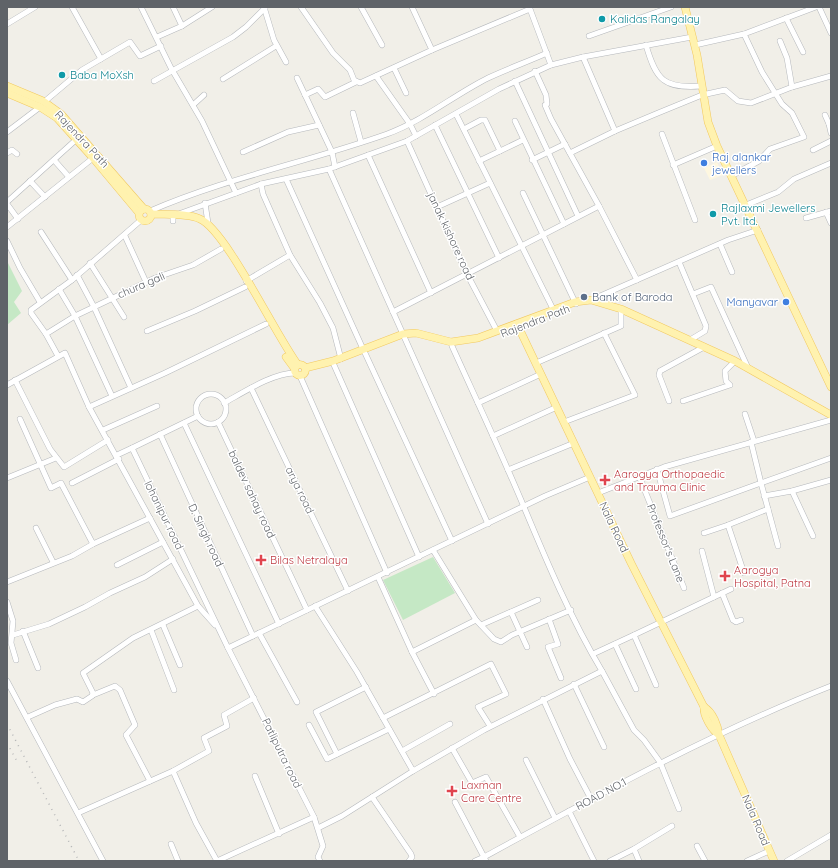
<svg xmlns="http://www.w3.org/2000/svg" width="838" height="868" viewBox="0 0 838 868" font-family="Quicksand,sans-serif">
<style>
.commercial{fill:#fef7e0}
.green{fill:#c5e8c5}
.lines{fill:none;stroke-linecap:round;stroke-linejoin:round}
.minor-casing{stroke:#b5b8bc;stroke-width:6}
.major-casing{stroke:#f2c960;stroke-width:8}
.minor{stroke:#fff;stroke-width:5}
.major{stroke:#fff2af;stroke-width:7}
.rail{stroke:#b6b7b8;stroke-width:1.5;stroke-dasharray:1 5;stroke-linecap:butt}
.culture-dot{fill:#0f9aa8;stroke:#fff;stroke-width:1.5}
.shop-dot{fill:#3f7fe0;stroke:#fff;stroke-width:1.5}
.service-dot{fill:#5c6f8a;stroke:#fff;stroke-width:1.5}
.health-dot{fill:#e0444e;stroke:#fff;stroke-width:1.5}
.labels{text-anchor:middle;stroke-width:3;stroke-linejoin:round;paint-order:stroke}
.culture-label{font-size:11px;fill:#0d838f;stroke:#fff;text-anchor:start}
.street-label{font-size:11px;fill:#5f6368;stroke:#fff}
.shop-label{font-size:11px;fill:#366cbe;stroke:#fff;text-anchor:start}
.service-label{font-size:11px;fill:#4e5e75;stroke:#fff;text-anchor:start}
.health-label{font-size:11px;fill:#be3a42;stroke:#fff;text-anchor:start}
</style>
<rect width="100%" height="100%" fill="#f1efe8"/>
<polygon class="commercial" points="717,162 723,175 710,180 704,168"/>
<g class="green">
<polygon points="7,261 22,291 14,302 21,313 7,325"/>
<polygon points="433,557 455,593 403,620 383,580"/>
</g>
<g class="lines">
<g class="minor-casing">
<g id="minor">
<polyline points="72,7 101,59"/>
<polyline points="141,7 171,68 202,121 236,193"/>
<polyline points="173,7 182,26"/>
<polyline points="264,7 274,40 286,62"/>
<polyline points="301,7 333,53 350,70 354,80 360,83 432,50 412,7"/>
<polyline points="361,7 382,45"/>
<polyline points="819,7 831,33"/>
<polyline points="786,18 803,52"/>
<polyline points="7,24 35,7"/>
<polyline points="589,36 671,7"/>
<polyline points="157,37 182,26 212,7"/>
<polyline points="780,41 787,58 792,87"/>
<path d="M646,45C656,80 664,89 701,86"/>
<polyline points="695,45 744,34 816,7"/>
<polyline points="432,50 530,9 551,65"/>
<polyline points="583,57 615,131"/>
<polyline points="394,68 406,93"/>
<polyline points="535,71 546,95 547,104 545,105 551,119 599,206"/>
<polyline points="376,76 410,124 416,136"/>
<polyline points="297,78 332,152 335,167"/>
<polyline points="223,79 276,46"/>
<polyline points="154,81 233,37 246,27 265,8"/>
<polyline points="515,81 578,216"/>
<polyline points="305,95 318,89 325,97 356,82"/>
<polyline points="44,102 82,70 130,42 140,56 161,46"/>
<polyline points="193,105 204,95"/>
<polyline points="353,113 361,142"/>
<polyline points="456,114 553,309"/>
<polyline points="825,115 829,124"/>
<polyline points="515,121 564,224"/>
<polyline points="831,124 829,124 831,133"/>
<polyline points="435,125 499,258"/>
<polyline points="464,129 481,120 485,120 500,151"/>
<polyline points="7,132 40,107"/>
<polyline points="662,134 695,220"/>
<polyline points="407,141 467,274 497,331"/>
<polyline points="813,150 831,141"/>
<polyline points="243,152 288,132 319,125"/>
<polyline points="7,153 12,150 17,154"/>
<polyline points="570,153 615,131 658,113 702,95 725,90 738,101 751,103 792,87 831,76"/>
<polyline points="368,155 431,293"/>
<polyline points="54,160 69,177"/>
<polyline points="532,160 565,144"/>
<polyline points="479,161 523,140"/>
<polyline points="673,165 717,146"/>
<polyline points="329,169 488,524"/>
<polyline points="731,176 759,161 770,149 804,137 792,113 782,104 762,72 744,34"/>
<polyline points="286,179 363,349"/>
<polyline points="30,181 45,197"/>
<polyline points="261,184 263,194 290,255 320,303 333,328 341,359"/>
<polyline points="523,193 576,304"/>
<polyline points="7,202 79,137"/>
<polyline points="205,203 208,223"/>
<polyline points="7,204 18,219"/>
<polyline points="746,205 778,192 794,179 831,163"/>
<polyline points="437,207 490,183"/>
<path d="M150,211C226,178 308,162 387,134C423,121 454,95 488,78C507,69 527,62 547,53"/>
<polyline points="826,212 831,223"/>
<polyline points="806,218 831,211"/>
<polyline points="173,221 173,216 261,184 329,169 407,141 499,89 551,65 583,57 692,37"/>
<polyline points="7,227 93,158"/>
<polyline points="41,232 72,280"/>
<polyline points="125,236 146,282"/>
<polyline points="7,241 20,268 40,302"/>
<polyline points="720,244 732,272"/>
<polyline points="679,262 706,326 705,331 690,340"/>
<polyline points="90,263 124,317"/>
<polyline points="77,275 94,307 155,278 193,265 221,249"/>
<polyline points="246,281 290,255"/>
<polyline points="59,289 75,316 112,396"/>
<polyline points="693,294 711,287 748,368"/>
<polyline points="591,300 728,240 758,230"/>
<polyline points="393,312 599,206 637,280"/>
<polyline points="147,331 195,311 245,287"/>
<polyline points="46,334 75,316 94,307 131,388"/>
<polyline points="365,353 452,541"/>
<polyline points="58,356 46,334 31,313 31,310 72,280 141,220"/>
<polyline points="536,363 621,326 621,309"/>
<polyline points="334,365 419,557"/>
<polyline points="300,376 387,573"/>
<polyline points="15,380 50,449 64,467 108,440"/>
<polyline points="7,385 65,353 89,407 198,606 215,625"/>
<polyline points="251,388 348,591"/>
<circle cx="211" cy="409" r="15"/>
<polyline points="669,401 659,375 660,371 704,347"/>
<polyline points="683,401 730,385 726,381 725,371 735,361"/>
<path d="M224,403C244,392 273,373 295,373"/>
<polyline points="478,403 541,374"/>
<polyline points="89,407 165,373 266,324"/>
<polyline points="745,414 754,441"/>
<polyline points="198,416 132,448 228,648 314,817 323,846 318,857 320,861"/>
<polyline points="20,419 51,488 61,483 93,544 150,518"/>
<polyline points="218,422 307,610"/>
<polyline points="564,422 635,395 604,333"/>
<polyline points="184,423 279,624"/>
<polyline points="103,430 157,406"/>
<polyline points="160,434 253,636"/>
<polyline points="493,436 557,407"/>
<polyline points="751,442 761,483 831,458"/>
<polyline points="117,455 132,448"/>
<polyline points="657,469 670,516 761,483 778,546"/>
<polyline points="508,470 574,443"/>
<polyline points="639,476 684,588"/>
<polyline points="7,478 56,458"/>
<polyline points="72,483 119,459"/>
<polyline points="792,491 813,536"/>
<polyline points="598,493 664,467 831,420"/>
<polyline points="764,496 792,491 831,480"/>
<polyline points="36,528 53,562"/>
<polyline points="704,533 728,525"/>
<polyline points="117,565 163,542"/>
<polyline points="744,573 728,525 768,509"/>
<polyline points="378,577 412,652 476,620 433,550"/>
<polyline points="7,582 72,556 93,544"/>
<polyline points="722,593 733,620 736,622 741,620"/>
<polyline points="714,597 731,589"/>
<polyline points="7,602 13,621 11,643 16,660"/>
<path d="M315,606L357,672L413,771L484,730L602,671C571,619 547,562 524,507C501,452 476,399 452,346"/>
<polyline points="511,612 527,647"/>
<polyline points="549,619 558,644 548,647 561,678"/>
<polyline points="476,620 494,639 501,642 512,635 571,610"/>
<polyline points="163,625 180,665"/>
<polyline points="481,625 538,600"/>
<polyline points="151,630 174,690"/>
<polyline points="23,631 38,668"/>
<polyline points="259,633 297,702"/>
<polyline points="13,635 49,624 85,607 110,593 145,577 173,559"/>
<polyline points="615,644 636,689"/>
<polyline points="228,648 545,496 590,477"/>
<polyline points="412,652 434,694"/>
<polyline points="593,654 634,635"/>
<polyline points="602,671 634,730 644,740 660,762 679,809"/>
<polyline points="7,681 103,861"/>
<polyline points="574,684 604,747"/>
<polyline points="656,685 634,635 714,597 702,551"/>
<polyline points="93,695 115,686 120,690 135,725 126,735 150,781"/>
<polyline points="543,699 570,759 591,799"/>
<polyline points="28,717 55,705 77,699 83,702 92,696 93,693 83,673 133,638 198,606"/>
<polyline points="383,718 491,664 506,694 478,707 490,726"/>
<polyline points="309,725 327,759 389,729"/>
<polyline points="452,748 472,783 486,777 520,837"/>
<polyline points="402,751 450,724"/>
<polyline points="337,754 316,712 366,687"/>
<polyline points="526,760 555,818"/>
<polyline points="173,771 209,751 204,738 227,726 224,715 254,698"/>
<polyline points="255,776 279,834"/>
<polyline points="372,797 411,854 412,857 409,861"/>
<path d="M455,802L484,857C598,795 711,733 831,686"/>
<polyline points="569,811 594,861"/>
<polyline points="78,813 173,771 196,823 217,861"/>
<polyline points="318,828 342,816 413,771"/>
<polyline points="171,844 178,861"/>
<polyline points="697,846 705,861"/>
<polyline points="634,849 672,826"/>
<polyline points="217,861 314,817"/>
<polyline points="475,861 484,857 486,861"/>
<polyline points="610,861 634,849 639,861"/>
<polyline points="747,861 769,851"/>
<polyline points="787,861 831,835"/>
</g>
</g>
<g class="major-casing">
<g id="major">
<polyline points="685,7 697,55 708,122 717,146 831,387"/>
<polyline points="7,86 43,101 61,114 144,209"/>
<polyline points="7,93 40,107 57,118 93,158 139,213"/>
<circle cx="145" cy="215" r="6"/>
<path d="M151,214C166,215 186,213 200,219C226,230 276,336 298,365"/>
<polyline points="517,324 631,563 704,707"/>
<polyline points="286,357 294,368"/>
<circle cx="300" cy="370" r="5.5"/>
<polyline points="305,368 333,361 403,334 416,333 451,342 478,338 575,302 591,300 621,309 735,361 831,415"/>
<path d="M704,707C713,712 718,726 719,735L774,861"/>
<path d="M704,707C703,716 712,730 719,735"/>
</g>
</g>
<use href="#minor" class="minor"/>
<use href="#major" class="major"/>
<g class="rail">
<polyline points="7,724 79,861"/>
<polyline points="7,743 18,763"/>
</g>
</g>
<g class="culture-dot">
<circle cx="602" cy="19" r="4"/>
<circle cx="62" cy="75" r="4"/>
<circle cx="713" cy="214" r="4"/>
</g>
<g class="shop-dot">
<circle cx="704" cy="163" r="4"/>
<circle cx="786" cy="302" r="4"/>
</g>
<circle class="service-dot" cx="584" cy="297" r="4"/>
<g class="health-dot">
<path d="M603 474h4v4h4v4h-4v4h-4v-4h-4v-4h4z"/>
<path d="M259 554h4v4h4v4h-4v4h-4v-4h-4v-4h4z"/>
<path d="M723 570h4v4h4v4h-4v4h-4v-4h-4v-4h4z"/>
<path d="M450 785h4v4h4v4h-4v4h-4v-4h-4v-4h4z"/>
</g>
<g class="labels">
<g class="culture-label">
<text x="610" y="23">Kalidas Rangalay</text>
<text x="70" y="79">Baba MoXsh</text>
<text x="721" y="212">Rajlaxmi Jewellers<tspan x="721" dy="13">Pvt. ltd.</tspan></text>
</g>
<g class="street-label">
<text transform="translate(82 139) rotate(47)" y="4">Rajendra Path</text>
<text transform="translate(451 236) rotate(65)" y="4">janak kishore road</text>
<text transform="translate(141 285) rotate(-23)" y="4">chura gali</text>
<text transform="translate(535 321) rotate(-21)" y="4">Rajendra Path</text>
<text transform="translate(300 490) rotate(64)" y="4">arya road</text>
<text transform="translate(252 494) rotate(65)" y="4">baldev sahay road</text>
<text transform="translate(164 515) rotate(64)" y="4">lohanipur road</text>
<text transform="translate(614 527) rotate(65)" y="4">Nala Road</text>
<text transform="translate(206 535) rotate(65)" y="4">D. Singh road</text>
<text transform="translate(666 543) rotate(68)" y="4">Professor's Lane</text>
<text transform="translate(282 753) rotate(64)" y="4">Patliputra road</text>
<text transform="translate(601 794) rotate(-28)" y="4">ROAD NO.1</text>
<text transform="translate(756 820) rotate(67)" y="4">Nala Road</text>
</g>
<g class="shop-label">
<text x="712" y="161">Raj alankar<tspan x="712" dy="13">jewellers</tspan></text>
<text x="778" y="306" text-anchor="end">Manyavar</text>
</g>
<g class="service-label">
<text x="592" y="301">Bank of Baroda</text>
</g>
<g class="health-label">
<text x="614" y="478">Aarogya Orthopaedic<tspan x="614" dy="13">and Trauma Clinic</tspan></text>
<text x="270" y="564">Bilas Netralaya</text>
<text x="734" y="574">Aarogya<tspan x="734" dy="13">Hospital, Patna</tspan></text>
<text x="461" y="789">Laxman<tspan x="461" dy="13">Care Centre</tspan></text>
</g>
</g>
<rect width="838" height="868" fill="none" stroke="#5f6368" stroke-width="16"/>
</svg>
